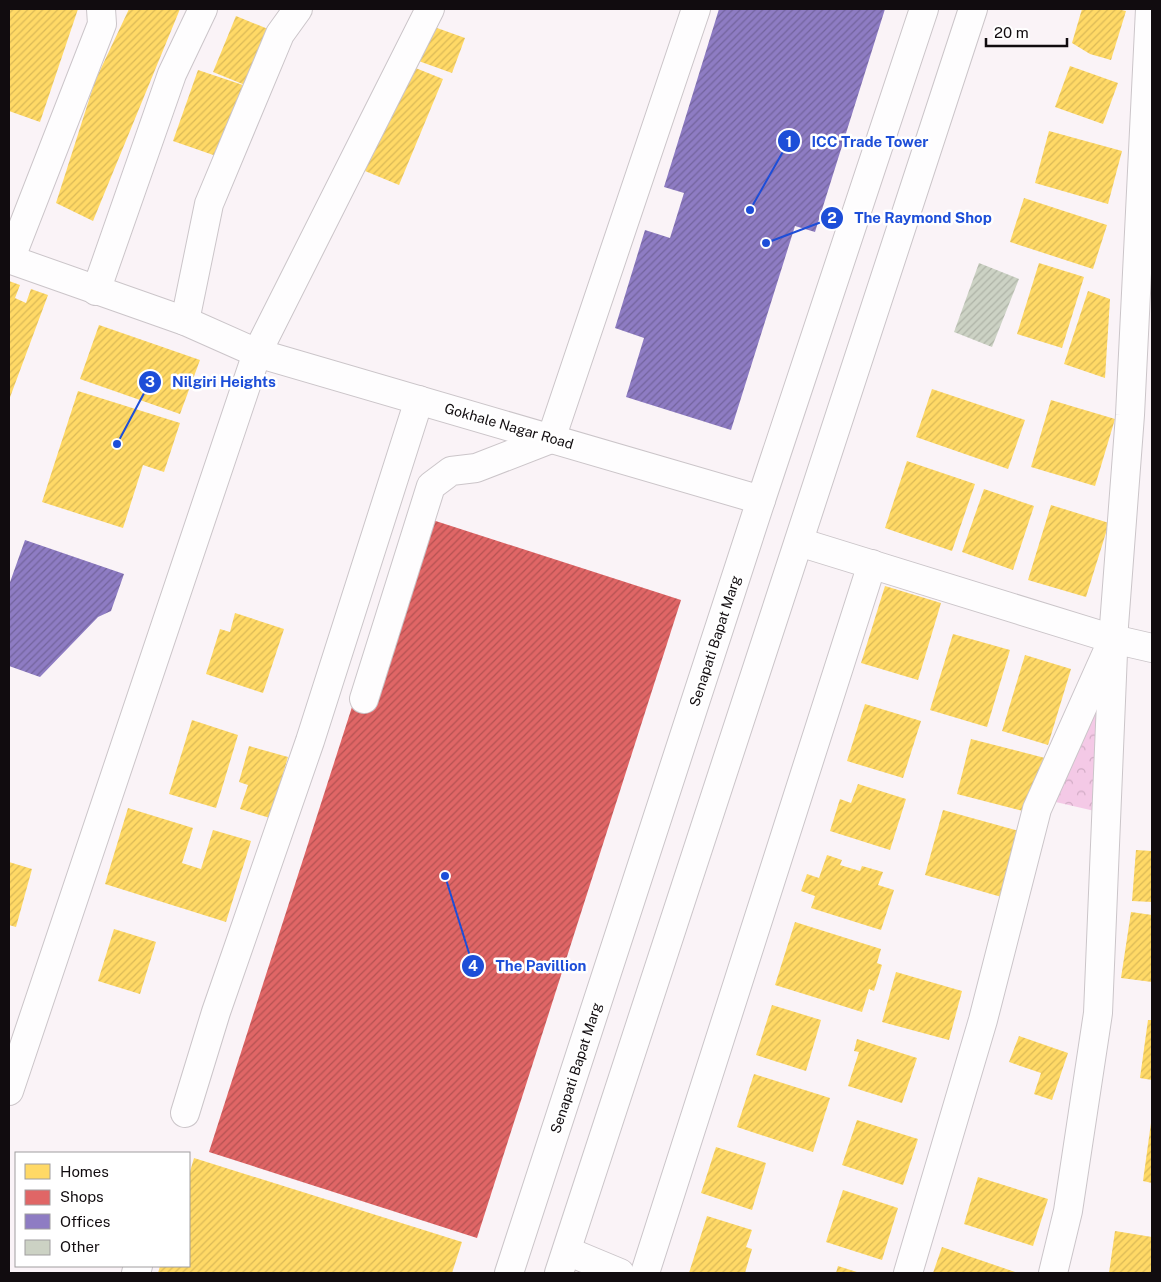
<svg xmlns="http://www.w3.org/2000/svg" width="1161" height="1282" viewBox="0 0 1161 1282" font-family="'Public Sans',sans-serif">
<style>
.park{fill:url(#park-crowns)}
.homes{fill:url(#homes-hatch)}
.shops{fill:url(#shops-hatch)}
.offices{fill:url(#offices-hatch)}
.building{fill:url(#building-hatch)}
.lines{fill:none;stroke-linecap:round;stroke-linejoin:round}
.minor-casing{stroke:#cbc5c9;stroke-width:30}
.major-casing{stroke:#cbc5c9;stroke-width:30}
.minor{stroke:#fefdfe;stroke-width:28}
.major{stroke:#fefdfe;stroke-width:28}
.labels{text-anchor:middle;stroke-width:5;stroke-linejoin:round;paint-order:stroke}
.street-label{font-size:14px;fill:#110c0f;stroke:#fff}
.leader{fill:none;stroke:#1d4ed8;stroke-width:2}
.callout-dot{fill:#1d4ed8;stroke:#fff;stroke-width:2}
.mark-label{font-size:15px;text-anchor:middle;font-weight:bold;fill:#fff}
.callout-label{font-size:15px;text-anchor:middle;font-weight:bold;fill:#1d4ed8;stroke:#fff;stroke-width:5;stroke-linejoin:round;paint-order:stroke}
</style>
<defs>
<pattern id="park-crowns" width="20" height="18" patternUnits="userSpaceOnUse" patternTransform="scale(1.25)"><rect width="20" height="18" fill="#f4c9e6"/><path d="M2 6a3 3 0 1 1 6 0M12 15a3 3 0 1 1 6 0" fill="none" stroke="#d0abc4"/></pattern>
<pattern id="homes-hatch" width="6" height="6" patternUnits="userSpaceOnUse" patternTransform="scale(1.25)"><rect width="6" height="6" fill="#ffd966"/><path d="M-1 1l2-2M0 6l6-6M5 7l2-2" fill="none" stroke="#dab957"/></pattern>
<pattern id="shops-hatch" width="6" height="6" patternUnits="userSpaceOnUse" patternTransform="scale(1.25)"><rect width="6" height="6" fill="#e06666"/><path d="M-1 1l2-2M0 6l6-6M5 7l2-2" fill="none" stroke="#b45252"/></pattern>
<pattern id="offices-hatch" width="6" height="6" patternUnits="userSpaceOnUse" patternTransform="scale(1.25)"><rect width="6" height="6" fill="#8e7cc3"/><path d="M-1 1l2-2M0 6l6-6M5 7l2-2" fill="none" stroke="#73649d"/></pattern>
<pattern id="building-hatch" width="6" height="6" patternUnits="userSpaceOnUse" patternTransform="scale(1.25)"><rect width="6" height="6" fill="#ccd2c4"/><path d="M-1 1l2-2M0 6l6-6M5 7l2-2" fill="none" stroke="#aeb3a7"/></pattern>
</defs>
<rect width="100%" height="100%" fill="#faf3f7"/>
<polygon class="park" points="1103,676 1099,812 1047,800"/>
<g class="homes">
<polygon points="9,9 78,9 40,122 9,111"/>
<polygon points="129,9 180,9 93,221 56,203 95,81"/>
<polygon points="1082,9 1117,9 1126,11 1111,60 1090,54 1072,43"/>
<polygon points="236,16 268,29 245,85 213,72"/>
<polygon points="426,24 465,38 452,73 413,59"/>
<polygon points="408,65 443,79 399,185 365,171"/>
<polygon points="1070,66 1118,83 1103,124 1055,107"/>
<polygon points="198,70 243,85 219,157 173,141"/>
<polygon points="1049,131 1122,151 1108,204 1035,183"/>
<polygon points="1024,198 1107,225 1093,269 1010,242"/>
<polygon points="1039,263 1084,277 1062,348 1017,334"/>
<polygon points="9,281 20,285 15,298 26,303 31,289 48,295 9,400"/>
<polygon points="1088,291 1110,299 1105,378 1064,364"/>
<polygon points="99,325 200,360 180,414 80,379"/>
<polygon points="932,389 1025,420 1008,469 916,437"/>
<polygon points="78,391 180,423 164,472 143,465 123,528 42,502"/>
<polygon points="1051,400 1115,419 1095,486 1031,467"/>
<polygon points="907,461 975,484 952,551 885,528"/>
<polygon points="984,489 1034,506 1013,570 962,552"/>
<polygon points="1051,505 1109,523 1086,597 1028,580"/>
<polygon points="885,586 941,603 918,680 861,663"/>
<polygon points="235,613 284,629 263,693 206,674 220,629 230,632"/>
<polygon points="953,634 1010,650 987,727 930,710"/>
<polygon points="1025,655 1071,669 1048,745 1002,731"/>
<polygon points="865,704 921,721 903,778 847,761"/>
<polygon points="192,720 238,735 216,808 169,794"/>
<polygon points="971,739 1045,758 1031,813 957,794"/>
<polygon points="249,746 288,757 270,818 240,809 248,785 239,782"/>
<polygon points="858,784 906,799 890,850 830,831 840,799 851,803"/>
<polygon points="128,808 193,828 182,863 201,869 213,830 251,841 226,922 105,884"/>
<polygon points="943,810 1023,832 1005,898 925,875"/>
<polygon points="1136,850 1152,851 1152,902 1132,901"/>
<polygon points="827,855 842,860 840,865 860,871 862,866 883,872 878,885 894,890 881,930 811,908 815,896 801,891 807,874 819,878"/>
<polygon points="9,862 32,869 16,927 9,925"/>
<polygon points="1131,912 1152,915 1152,982 1121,978"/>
<polygon points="795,922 881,949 877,963 882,965 874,991 869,989 862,1012 775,985"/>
<polygon points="114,929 156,942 140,994 98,981"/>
<polygon points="896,972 962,991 949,1040 882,1022"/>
<polygon points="772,1005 821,1020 806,1071 756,1055"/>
<polygon points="1148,1020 1152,1020 1152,1080 1140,1078"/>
<polygon points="1019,1036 1068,1053 1052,1100 1034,1094 1041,1073 1009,1062"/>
<polygon points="857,1039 917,1058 902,1103 848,1086 859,1052 854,1051"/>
<polygon points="754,1074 830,1098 813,1152 737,1127"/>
<polygon points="857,1120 918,1139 903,1185 842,1165"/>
<polygon points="1151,1123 1152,1123 1152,1183 1143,1181"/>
<polygon points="716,1147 766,1163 752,1210 701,1193"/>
<polygon points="194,1158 462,1242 452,1273 158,1273 160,1266 189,1266 189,1175"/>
<polygon points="978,1177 1048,1199 1033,1246 964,1224"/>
<polygon points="843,1190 898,1208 882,1260 826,1242"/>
<polygon points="707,1216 752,1230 746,1247 752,1249 745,1273 689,1273"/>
<polygon points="1115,1231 1152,1237 1152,1273 1109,1273"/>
<polygon points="942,1247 1018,1273 933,1273"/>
<polygon points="838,1266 860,1273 836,1273"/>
</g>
<polygon class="shops" points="414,514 681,600 477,1238 209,1152"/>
<g class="offices">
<polygon points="719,9 885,9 815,232 795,226 731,430 626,397 644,338 615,328 645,230 670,238 684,193 664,187"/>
<polygon points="25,540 124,574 111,611 98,617 40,677 9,666 9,585"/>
</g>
<polygon class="building" points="979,263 1019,279 992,347 954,332"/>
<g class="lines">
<g class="minor-casing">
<g id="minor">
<polyline points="9,259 185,321 257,353 761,500"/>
<polyline points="10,260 102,24 101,9"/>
<polyline points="96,291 172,74 203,9"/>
<polyline points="185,321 209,204 280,34 298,9"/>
<polyline points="799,542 1113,639 1152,648"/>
<polyline points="364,699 431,486 451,471 476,468 551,439 696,9"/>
<polyline points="9,1091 257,353 430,9"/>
<polyline points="185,1113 216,1012 310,741 419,400"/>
<polyline points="567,1251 620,1273"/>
<polyline points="136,1273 138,1266"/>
<polyline points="645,1273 872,564"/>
<polyline points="908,1273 983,1020 1037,809 1113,639 1130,415 1150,9"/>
<polyline points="1053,1273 1068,1211 1098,1013 1113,653"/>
</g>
</g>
<g class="major-casing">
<g id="major">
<polyline points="509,1273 761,500 924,9"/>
<polyline points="559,1273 973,9"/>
</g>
</g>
<use href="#minor" class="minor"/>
<use href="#major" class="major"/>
</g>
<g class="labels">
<g class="street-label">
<text transform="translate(509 426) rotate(16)" y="5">Gokhale Nagar Road</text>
<text transform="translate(715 641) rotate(-72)" y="5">Senapati Bapat Marg</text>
<text transform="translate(576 1068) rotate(-72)" y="5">Senapati Bapat Marg</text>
</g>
</g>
<path class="leader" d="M750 210L789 141M766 243L832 218M117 444L150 382M445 876L473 966"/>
<g class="callout-dot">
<circle cx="750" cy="210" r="5"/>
<circle cx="766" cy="243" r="5"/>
<circle cx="117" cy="444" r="5"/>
<circle cx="445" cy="876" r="5"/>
<circle cx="789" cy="141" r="12"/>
<circle cx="832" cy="218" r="12"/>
<circle cx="150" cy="382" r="12"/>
<circle cx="473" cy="966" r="12"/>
</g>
<g class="mark-label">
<text x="789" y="147">1</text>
<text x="832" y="223">2</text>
<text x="150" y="387">3</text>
<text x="473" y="971">4</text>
</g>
<g class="callout-label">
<text x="870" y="147">ICC Trade Tower</text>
<text x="923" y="223">The Raymond Shop</text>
<text x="224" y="387">Nilgiri Heights</text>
<text x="541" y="971">The Pavillion</text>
</g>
<rect width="1161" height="1282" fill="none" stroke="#110c0f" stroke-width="20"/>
<rect x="15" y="1152" width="175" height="115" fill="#ffffff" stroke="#a09e9f"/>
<rect x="25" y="1164" width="25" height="15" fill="#ffd966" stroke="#a09e9f"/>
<text x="60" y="1177" font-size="15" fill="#110c0f">Homes</text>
<rect x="25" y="1190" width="25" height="15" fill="#e06666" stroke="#a09e9f"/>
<text x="60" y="1202" font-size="15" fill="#110c0f">Shops</text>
<rect x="25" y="1214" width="25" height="15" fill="#8e7cc3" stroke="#a09e9f"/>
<text x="60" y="1227" font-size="15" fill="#110c0f">Offices</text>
<rect x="25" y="1240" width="25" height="15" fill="#ccd2c4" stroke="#a09e9f"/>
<text x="60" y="1252" font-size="15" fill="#110c0f">Other</text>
<path d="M986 38v8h81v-8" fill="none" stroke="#110c0f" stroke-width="2.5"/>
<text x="994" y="38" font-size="15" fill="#110c0f" stroke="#ffffff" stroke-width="4" paint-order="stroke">20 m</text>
</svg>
